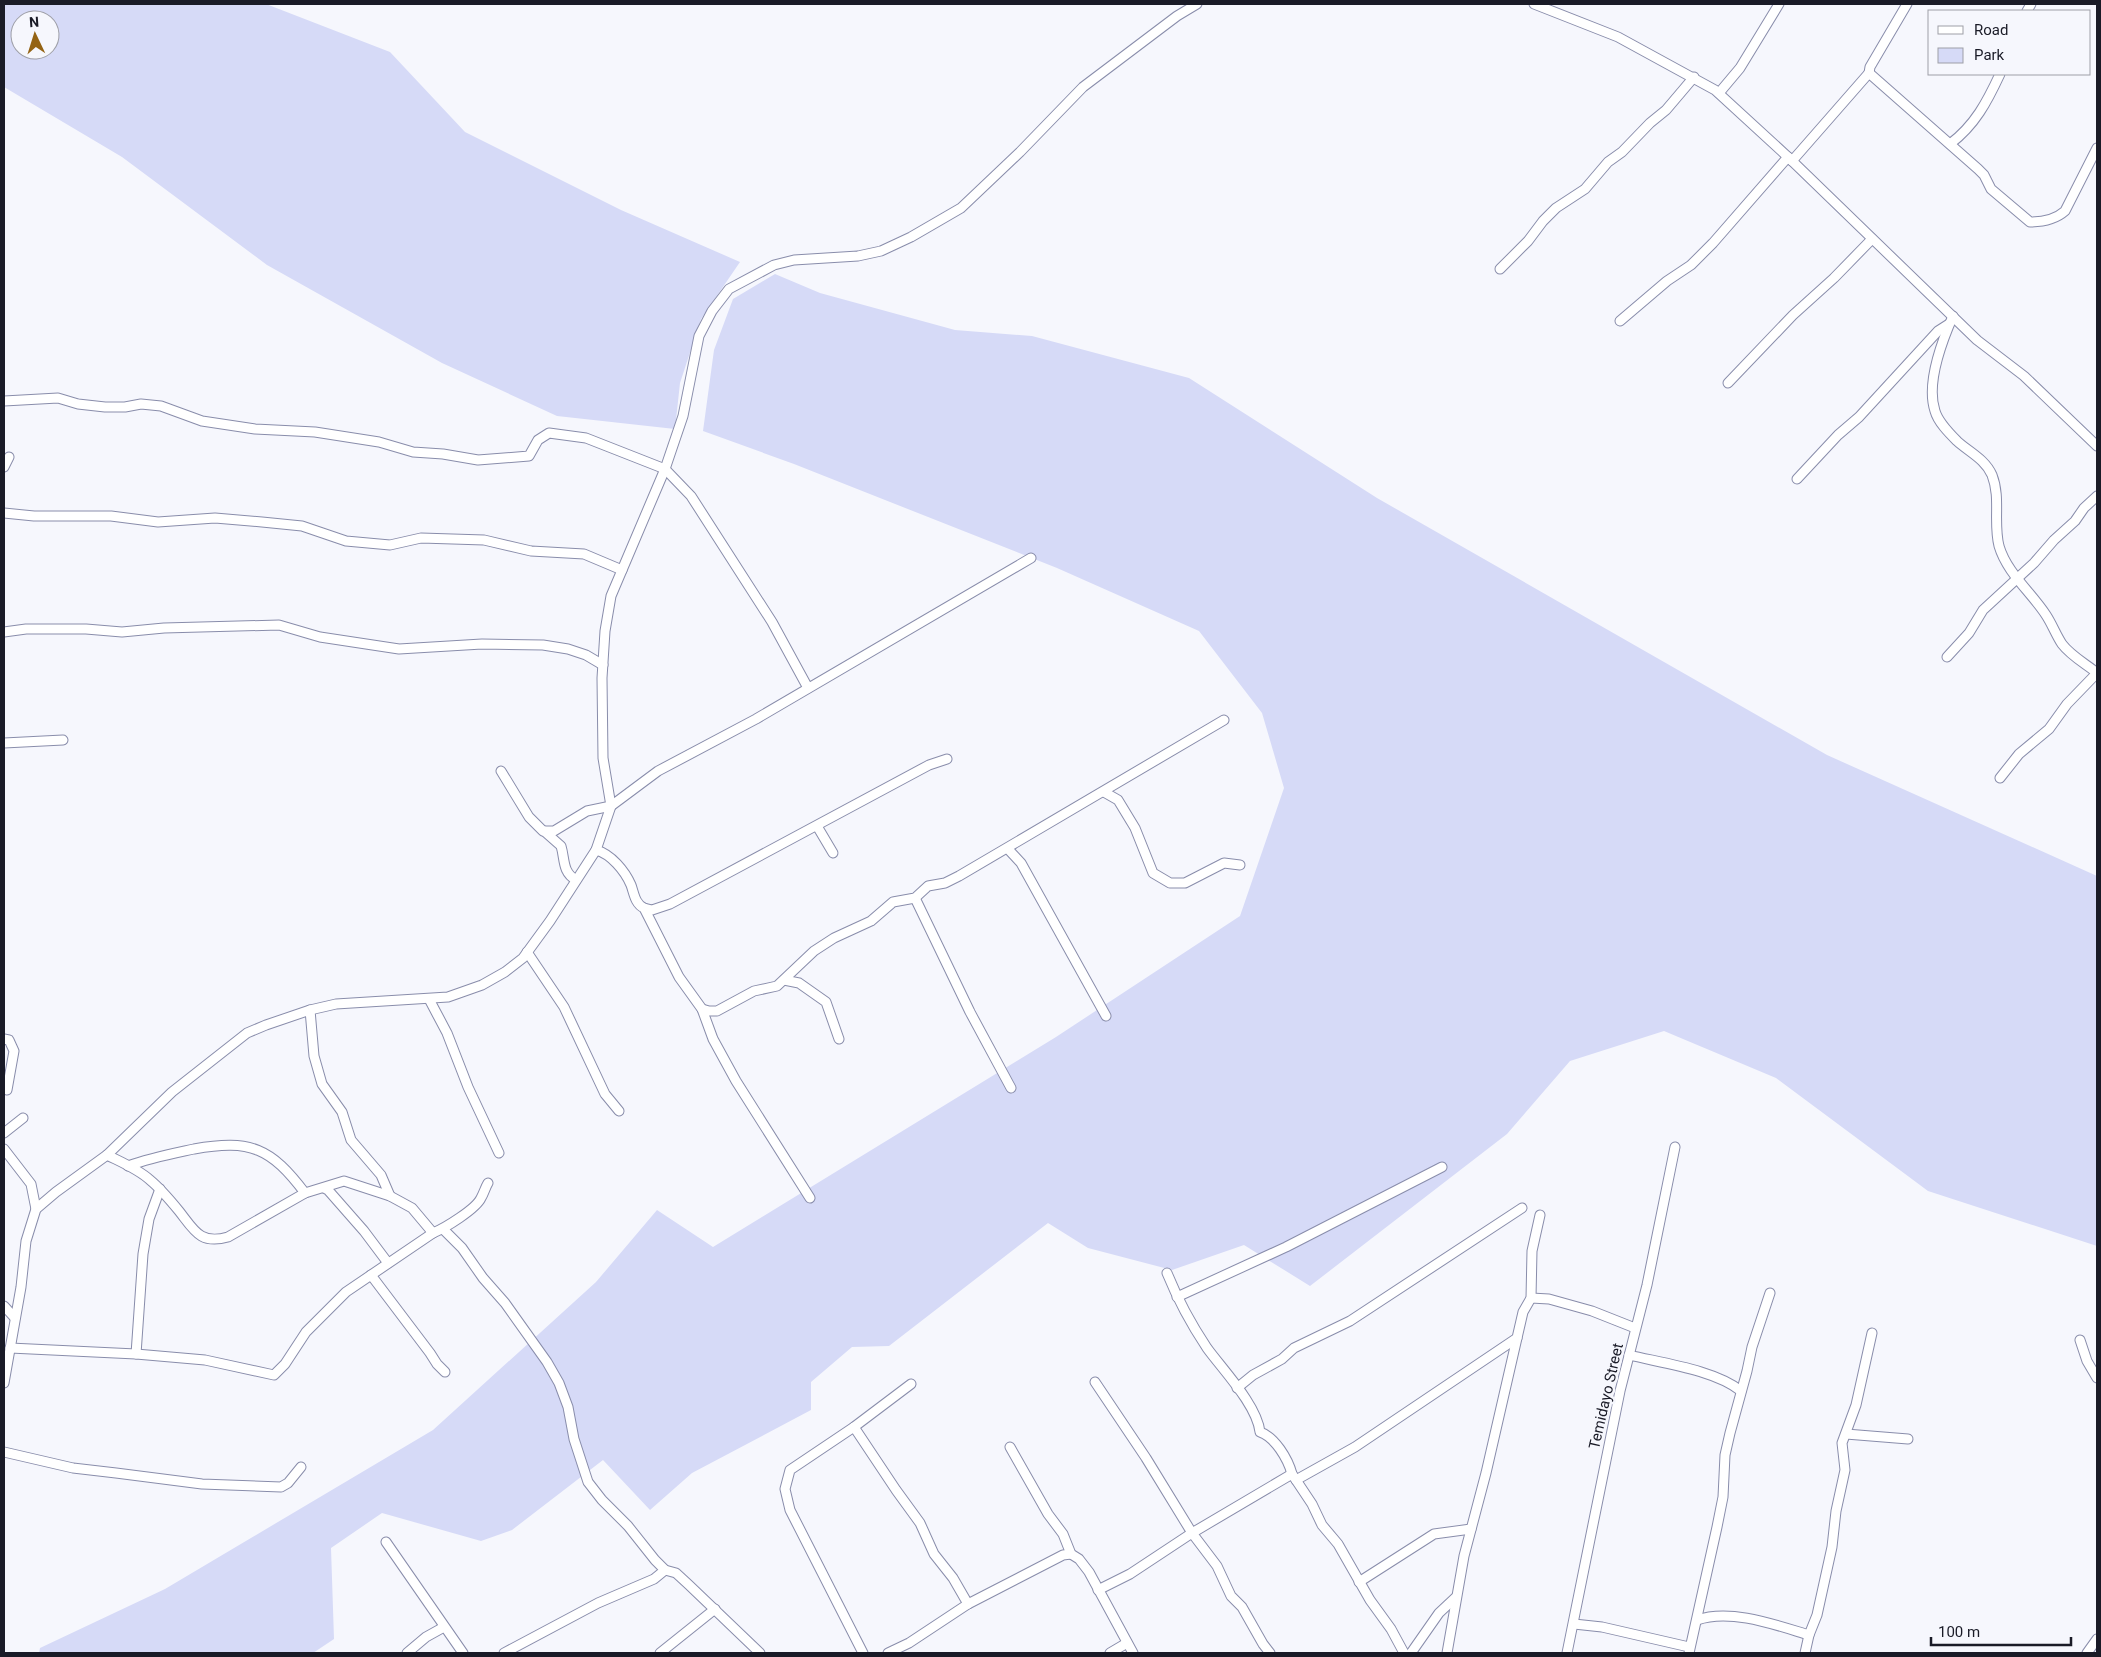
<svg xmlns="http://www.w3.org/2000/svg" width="2101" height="1657" viewBox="0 0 2101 1657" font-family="Roboto,sans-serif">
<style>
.green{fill:#d6daf7;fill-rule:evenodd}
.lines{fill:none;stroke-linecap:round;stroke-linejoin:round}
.minor-casing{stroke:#898dab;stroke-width:11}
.minor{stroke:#fff;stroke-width:9}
.labels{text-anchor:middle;stroke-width:5;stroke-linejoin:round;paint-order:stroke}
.street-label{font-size:15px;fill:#1a1b27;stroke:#f6f7fd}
</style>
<rect width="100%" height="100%" fill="#f6f7fd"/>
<g class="green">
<path d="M4,4H266L390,52L465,132L621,210L740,262L701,319L680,383L675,429L557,416L442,363L267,265L122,157L4,87ZM20,20H50V50H20Z"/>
<polygon points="775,274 820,293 955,330 1032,336 1189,378 1377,498 1827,755 2097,876 2097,1246 1928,1191 1776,1078 1664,1031 1570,1061 1507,1134 1310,1286 1244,1245 1172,1270 1088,1248 1048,1223 889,1346 852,1347 811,1382 811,1410 692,1473 650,1510 603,1460 512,1530 481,1541 382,1513 331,1548 334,1639 313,1653 39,1653 40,1648 165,1589 433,1430 596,1282 657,1210 713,1247 1056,1037 1240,916 1284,788 1262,713 1199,631 1057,568 794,464 703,431 714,350 733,299"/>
</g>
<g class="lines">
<g class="minor-casing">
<g id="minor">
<polyline points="1534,4 1618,37 1715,90 1788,157 1977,340 2024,376 2097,446"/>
<polyline points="2027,11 2031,4"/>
<polyline points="1869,73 1870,67 1907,4"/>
<polyline points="1719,93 1740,68 1779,4"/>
<path d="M1950,144C1975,125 1987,102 2000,74"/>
<path d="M1792,161L1869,73L1978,169L1984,175L1991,189L2030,222C2042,222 2056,219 2065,211L2097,148"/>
<polyline points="1500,269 1528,241 1543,221 1556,208 1585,189 1608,162 1622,152 1650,123 1666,110 1694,77"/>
<path d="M1953,316C1942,341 1926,384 1935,411C1938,422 1949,433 1957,441C1969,452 1985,459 1992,475C2001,498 1993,522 1999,546C2007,573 2031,592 2046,615C2052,624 2056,635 2062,644C2071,656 2086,664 2097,673"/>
<polyline points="1620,321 1667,281 1691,265 1713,243 1788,157"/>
<polyline points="1728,383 1793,315 1834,278 1872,239"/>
<polyline points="4,401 58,398 78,404 105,407 125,407 141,404 161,406 202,421 255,429 315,432 379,442 413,452 443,454 478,460 529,456 538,440 549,433 586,438 665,469 691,496 772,622 808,688"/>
<polyline points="4,467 9,457"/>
<polyline points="1797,479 1838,435 1859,417 1938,331 1949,324"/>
<polyline points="4,513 34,516 111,516 158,522 215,518 262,522 302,526 346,541 390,545 421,538 484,540 531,551 584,554 622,570"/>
<polyline points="4,632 26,629 86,629 122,632 164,628 279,625 320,637 399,649 482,644 543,645 568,649 586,655 603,665"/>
<polyline points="1947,657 1969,633 1983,610 2034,563 2054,540 2075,521 2084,508 2097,496"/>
<polyline points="4,743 63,740"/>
<polyline points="501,771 529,817 543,831 554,831 587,811 611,806 658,771 756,719 1031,558"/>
<polyline points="2000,778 2019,754 2049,729 2067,704 2097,673"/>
<polyline points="1104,792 1118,800 1135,828 1153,873 1170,883 1185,883 1224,863 1240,865"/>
<polyline points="817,826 833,853"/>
<path d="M544,831L561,846C565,859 562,872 576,880"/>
<polyline points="1008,849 1021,863 1106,1016"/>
<path d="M596,850C611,854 625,871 631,885C634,893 635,904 644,908L679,977L702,1009L713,1039L736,1081L810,1198"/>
<polyline points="915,898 970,1012 1011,1088"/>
<polyline points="644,908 652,910 670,904 929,765 947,759"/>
<polyline points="527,952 564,1007 605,1094 619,1111"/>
<polyline points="784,980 799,983 826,1002 839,1039"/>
<polyline points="429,999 447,1033 468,1087 499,1153"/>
<polyline points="702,1009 709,1011 717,1011 754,991 777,986 814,951 834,938 871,921 893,902 915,898 928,886 945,883 959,876 1224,720"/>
<polyline points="310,1010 314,1056 322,1084 342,1112 351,1140 381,1175 390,1196"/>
<polyline points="4,1039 9,1040 14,1051 7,1090"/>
<polyline points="4,1133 23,1118"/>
<polyline points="4,1149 31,1184 36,1209"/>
<path d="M107,1155C121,1162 138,1169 150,1180C161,1189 170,1200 179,1211C194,1230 200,1245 228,1237L305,1193L344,1181L390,1196L412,1208L433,1233"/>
<path d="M128,1166C150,1158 171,1154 194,1149C251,1139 271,1148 305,1193"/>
<polyline points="324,1188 328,1190 364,1231 388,1263"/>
<polyline points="443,1229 462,1248 483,1278 505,1303 547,1362 559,1383 568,1407 574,1439 588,1482 602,1500 628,1526 655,1560 665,1570 676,1573 689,1585 760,1653"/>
<path d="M1167,1273C1178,1300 1191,1324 1207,1348C1223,1370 1257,1405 1260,1432C1275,1437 1288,1459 1292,1474"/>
<polyline points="371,1275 430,1353 437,1364 445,1372"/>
<polyline points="1177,1297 1286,1247 1442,1167"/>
<polyline points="1531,1298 1549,1299 1592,1311 1635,1328"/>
<polyline points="4,1306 15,1318"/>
<polyline points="2080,1340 2087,1361 2097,1378"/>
<path d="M10,1348L136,1354L205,1360L274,1375L285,1364L306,1332L346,1292L433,1233C445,1228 476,1209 481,1198C484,1193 485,1188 488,1183"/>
<polyline points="136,1354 143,1254 149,1219 160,1189"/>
<path d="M1629,1355C1662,1363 1715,1370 1741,1391"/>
<polyline points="1095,1382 1146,1458 1192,1533 1217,1566 1231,1596 1242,1607 1263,1644 1270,1653"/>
<polyline points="4,1383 21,1287 26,1241 36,1209 56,1192 107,1155 172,1092 247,1033 266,1025 310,1010 336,1004 448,997 482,985 505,972 523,958 550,921 596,850 611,806 603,758 602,678 605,631 611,596 665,469 683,416 699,336 712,311 729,289 774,265 794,260 858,256 881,251 911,237 961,208 1020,152 1083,87 1177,16 1197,4"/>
<polyline points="1237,1388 1253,1375 1282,1359 1294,1348 1350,1321 1522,1208"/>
<polyline points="854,1427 896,1490 920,1523 934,1554 953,1578 968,1604"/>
<polyline points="1846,1434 1908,1439"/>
<polyline points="1010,1447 1048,1514 1063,1534 1071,1554 1079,1559 1089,1572 1133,1653"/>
<polyline points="4,1452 73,1468 116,1473 202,1484 281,1487 288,1483 301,1467"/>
<polyline points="1296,1480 1355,1447 1517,1338 1523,1312 1531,1298 1532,1251 1540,1215"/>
<polyline points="386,1542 463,1653"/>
<polyline points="1359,1582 1434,1534 1471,1529"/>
<polyline points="1098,1590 1130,1574 1192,1533 1292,1474 1312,1504 1322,1525 1338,1544 1370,1600 1391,1629 1404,1653"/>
<path d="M1697,1620C1730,1608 1776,1625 1809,1635"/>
<polyline points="1574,1624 1602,1627 1689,1647"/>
<polyline points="407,1653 426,1637 444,1627"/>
<polyline points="504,1653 598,1603 654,1579 665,1570"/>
<polyline points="660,1653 715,1609"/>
<polyline points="863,1653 790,1510 785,1489 790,1470 854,1427 911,1384"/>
<polyline points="888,1653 909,1643 968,1604 1063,1555 1071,1554"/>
<polyline points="1110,1653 1127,1643"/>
<polyline points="1411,1653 1439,1613 1455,1598"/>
<polyline points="1447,1653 1464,1556 1486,1473 1517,1338"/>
<polyline points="1567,1653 1620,1391 1647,1285 1675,1147"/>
<polyline points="1689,1653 1717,1527 1723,1497 1725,1455 1730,1433 1747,1371 1752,1347 1770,1293"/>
<polyline points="1805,1653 1809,1635 1817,1615 1832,1547 1836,1511 1845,1470 1842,1443 1856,1405 1872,1333"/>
<polyline points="2087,1653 2097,1639"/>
</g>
</g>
<use href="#minor" class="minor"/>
</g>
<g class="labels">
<g class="street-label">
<text transform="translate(1606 1396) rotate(-77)" y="5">Temidayo Street</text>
</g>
</g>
<rect width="2101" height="1657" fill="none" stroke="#1a1b27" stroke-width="10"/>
<rect x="1928" y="10" width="162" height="65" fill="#f6f7fd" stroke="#9e9fa7"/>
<rect x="1938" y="26" width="25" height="8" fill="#ffffff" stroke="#9e9fa7"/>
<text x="1974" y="35" font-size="15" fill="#1a1b27">Road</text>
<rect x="1938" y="48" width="25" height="15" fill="#d6daf7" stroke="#9e9fa7"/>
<text x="1974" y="60" font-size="15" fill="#1a1b27">Park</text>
<g transform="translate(35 35) rotate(356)"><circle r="24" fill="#f6f7fd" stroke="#9e9fa7"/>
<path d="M0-4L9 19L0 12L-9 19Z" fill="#946314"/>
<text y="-8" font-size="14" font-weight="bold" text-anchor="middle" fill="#1a1b27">N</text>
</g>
<path d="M1931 1637v8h140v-8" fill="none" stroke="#1a1b27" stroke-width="2.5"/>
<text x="1938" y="1637" font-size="15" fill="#1a1b27" stroke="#f6f7fd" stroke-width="4" paint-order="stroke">100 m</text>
</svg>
